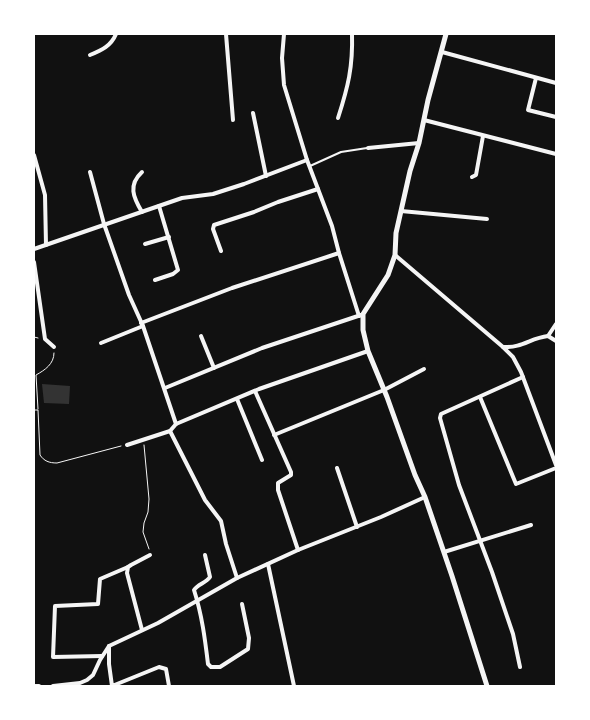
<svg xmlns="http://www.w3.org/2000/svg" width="590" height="720" viewBox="0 0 590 720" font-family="'Zilla Slab',serif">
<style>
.water{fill:#333}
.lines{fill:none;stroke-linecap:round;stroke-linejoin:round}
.path{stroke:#f5f5f5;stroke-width:1}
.service{stroke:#f5f5f5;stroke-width:2}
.minor{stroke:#f5f5f5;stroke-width:4}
.tertiary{stroke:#f5f5f5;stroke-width:5}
</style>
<rect width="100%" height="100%" fill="#111"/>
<polygon class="water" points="42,384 70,386 69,404 44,403"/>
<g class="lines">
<g class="path">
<polyline points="34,337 38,338"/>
<path d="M38,409L36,375C45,370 54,364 54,353"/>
<path d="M34,410H38L40,455C44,461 49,463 57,463L121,446"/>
<polyline points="144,445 149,499 148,512 144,523 143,532 149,549"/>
</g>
<polyline class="service" points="310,166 341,152 367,148"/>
<g class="minor">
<polyline points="226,34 233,120"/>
<polyline points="284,34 282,58 284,85 307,160 332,226 339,253 359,316"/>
<polyline points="442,52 556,83"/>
<path d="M90,55C102,50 111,46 116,34"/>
<polyline points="536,78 528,110 556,117"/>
<polyline points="253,113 266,176"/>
<path d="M338,118C348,87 353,67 352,34"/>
<polyline points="424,120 556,154"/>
<polyline points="368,148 419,143"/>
<polyline points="34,155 45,195 46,245"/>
<polyline points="90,172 104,224 129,295 143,326 176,424"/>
<polyline points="472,177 476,175 483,136"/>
<polyline points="401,211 487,219"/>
<path d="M142,212C133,197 128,185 142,172"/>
<polyline points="145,244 169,237"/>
<polyline points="34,249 182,198 213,194 244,184 307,160"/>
<polyline points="221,251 213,229 214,225 254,212 278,202 318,189"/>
<path d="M395,255L503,347C523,348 530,338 548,336L556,341"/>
<polyline points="34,262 45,339 54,347"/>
<polyline points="155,280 173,274 178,270 159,206"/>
<polyline points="141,323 232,288 339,253"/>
<polyline points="201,336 214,368"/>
<polyline points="548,336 556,324"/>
<polyline points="101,343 143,326"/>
<polyline points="503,347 513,357 521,372 556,465"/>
<polyline points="165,388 262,348 361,315"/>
<polyline points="255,391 291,472 291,475 278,483 278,490 298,550"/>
<polyline points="480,397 516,484 556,468"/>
<polyline points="237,399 262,460"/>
<polyline points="170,431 205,500 221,521 226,544 237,578"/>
<polyline points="274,435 384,390 424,369"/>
<polyline points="127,445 170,431 176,424 259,389 368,351"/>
<polyline points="337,468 357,527"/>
<polyline points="444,552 531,525"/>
<path d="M205,555L210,577C206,583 198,584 194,590C202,615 205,639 208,664L211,667H220L248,649L249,638L242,604"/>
<polyline points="268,564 294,686"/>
<polyline points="142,630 127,573 128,567 131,565 150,555"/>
<polyline points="109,646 109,664 112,686 159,667 166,669 169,686"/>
<polyline points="102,656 53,657 55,606 98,604 100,579 128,567"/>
<polyline points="520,667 513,634 492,572 459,485 440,418 441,414 523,377"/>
<polyline points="34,686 39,686"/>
<polyline points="53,686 80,683 87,680 93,675 100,660 109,646 158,623 237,578 298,550 381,517 425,497"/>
</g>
<polyline class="tertiary" points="446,34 428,100 419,143 410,171 396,233 395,255 388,275 363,314 363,330 368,351 387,397 415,475 425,497 452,576 487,686"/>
</g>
<rect width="590" height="720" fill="none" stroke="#ffffff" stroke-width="70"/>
</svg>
